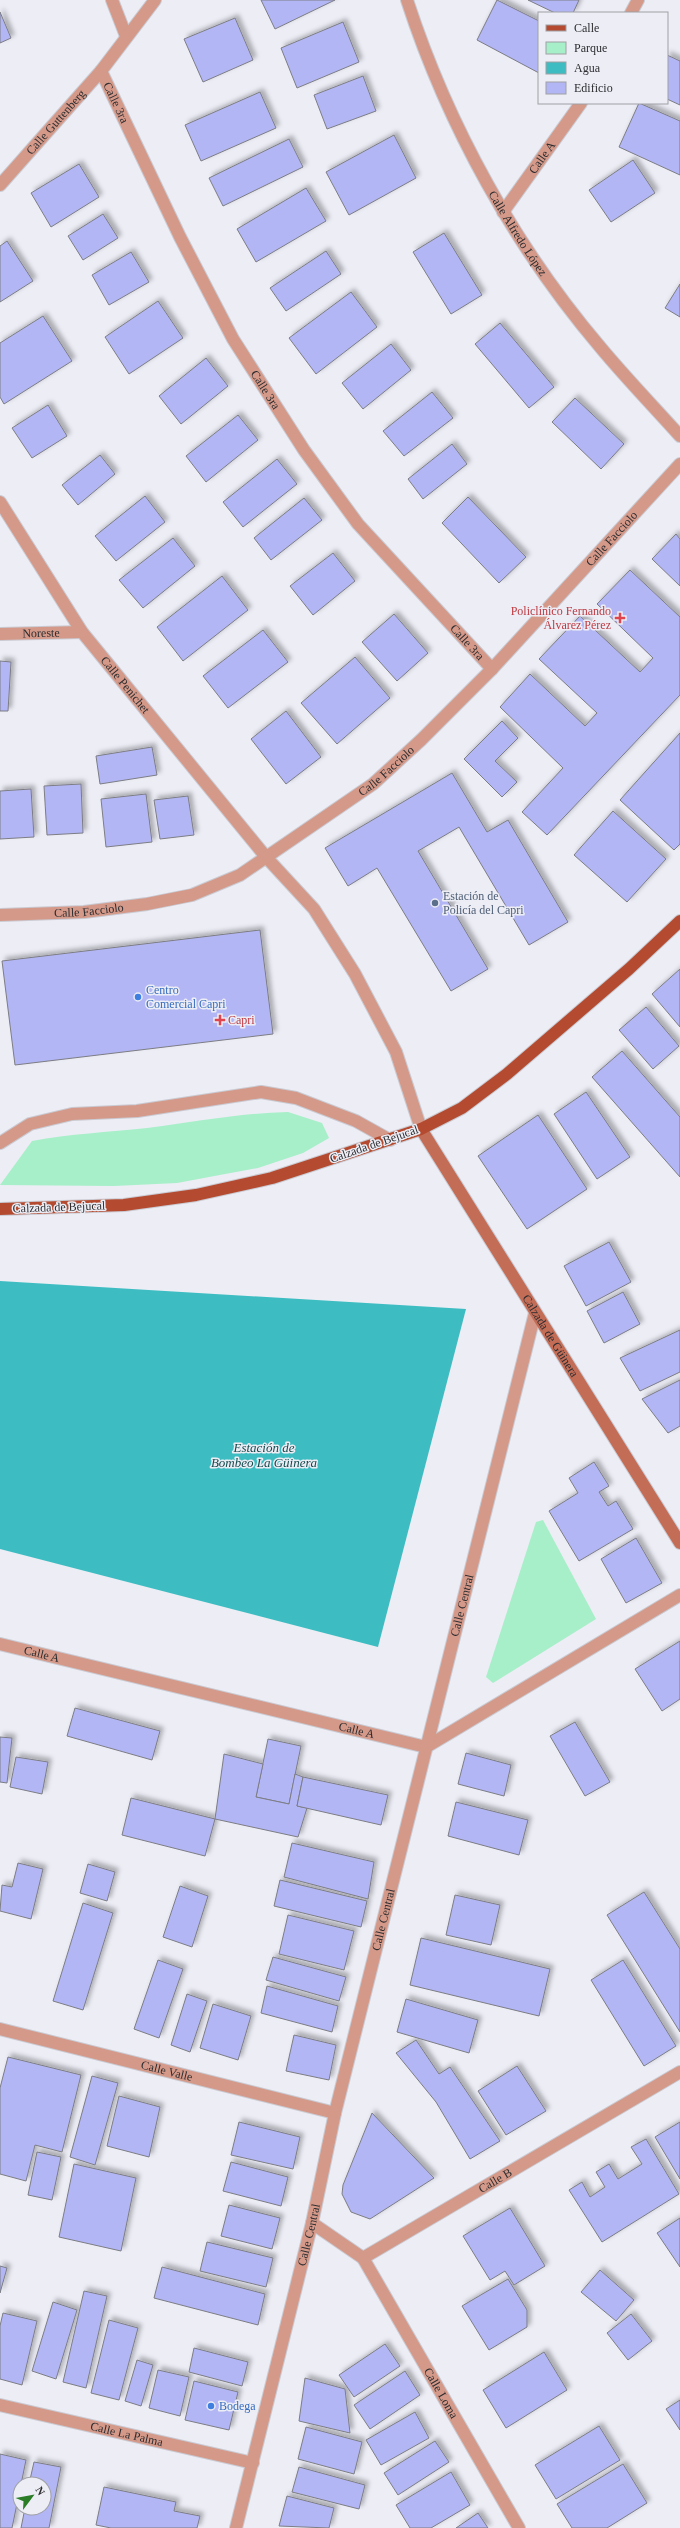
<svg xmlns="http://www.w3.org/2000/svg" width="680" height="2528" viewBox="0 0 680 2528" font-family="Georgia,serif">
<style>
.green{fill:#a7efc8}
.water{fill:#3dbdc1}
.building{fill:#b2b6f4;stroke:#7d7d85;filter:url(#shadow)}
.lines{fill:none;stroke-linecap:round;stroke-linejoin:round}
.lane-casing{stroke:#cacad2;stroke-width:14}
.street-casing{stroke:#cacad2;stroke-width:14}
.secondary-casing{stroke:#cacad2;stroke-width:14}
.primary-casing{stroke:#cacad2;stroke-width:14}
.lane{stroke:#d49989;stroke-width:12}
.street{stroke:#d49989;stroke-width:12}
.secondary{stroke:#c36d57;stroke-width:12}
.primary{stroke:#b44b30;stroke-width:12}
.health-dot{fill:#e0444e;stroke:#ecedf5;stroke-width:1.5}
.service-dot{fill:#5c6f8a;stroke:#ecedf5;stroke-width:1.5}
.shop-dot{fill:#3f7fe0;stroke:#ecedf5;stroke-width:1.5}
.labels{text-anchor:middle;stroke-width:3;stroke-linejoin:round;paint-order:stroke}
.street-label{font-size:12px;fill:#2d2d30;stroke:#ecedf5}
.health-label{font-size:12px;fill:#be3a42;stroke:#ecedf5;text-anchor:end}
.service-label{font-size:12px;fill:#4e5e75;stroke:#ecedf5;text-anchor:start}
.shop-label{font-size:12px;fill:#366cbe;stroke:#ecedf5;text-anchor:start}
.water-label{font-size:13px;font-style:italic;fill:#134a4c;stroke:#ecedf5}
</style>
<defs>
<filter id="shadow"><feDropShadow dx="3.5" dy="-3.5" stdDeviation="2" flood-color="#0004"/></filter>
</defs>
<rect width="100%" height="100%" fill="#ecedf5"/>
<g class="green">
<path d="M288,1112L322,1123L329,1138L303,1153L258,1168L177,1183L114,1186L0,1185L32,1141C70,1134 108,1132 147,1128C194,1122 240,1113 288,1112Z"/>
<polygon points="543,1520 596,1619 493,1683 486,1677 536,1522"/>
</g>
<polygon class="water" points="0,1281 466,1309 378,1647 0,1549"/>
<g class="building">
<polygon points="261,0 335,0 275,29"/>
<polygon points="497,0 539,21 539,73 477,40"/>
<polygon points="528,0 579,0 573,13 555,13"/>
<polygon points="0,12 11,38 0,43"/>
<polygon points="235,18 253,60 203,82 184,39"/>
<polygon points="343,22 359,62 297,88 281,48"/>
<polygon points="667,55 680,61 680,105 667,99"/>
<polygon points="363,76 376,111 327,129 314,95"/>
<polygon points="260,92 276,128 201,161 185,125"/>
<polygon points="639,103 680,121 680,175 619,147"/>
<polygon points="394,135 416,178 349,215 326,172"/>
<polygon points="289,139 303,167 223,206 209,178"/>
<polygon points="633,160 655,193 611,222 589,190"/>
<polygon points="79,164 99,197 51,227 31,193"/>
<polygon points="306,188 326,221 256,262 237,229"/>
<polygon points="103,214 118,238 83,260 68,236"/>
<polygon points="444,233 482,295 451,314 413,252"/>
<polygon points="7,241 33,281 0,302 0,246"/>
<polygon points="326,251 341,274 286,311 270,288"/>
<polygon points="131,252 149,282 109,305 92,275"/>
<polygon points="680,284 680,317 665,308"/>
<polygon points="351,292 377,327 316,374 289,338"/>
<polygon points="158,301 183,338 129,374 105,337"/>
<polygon points="43,316 72,361 4,404 0,397 0,343"/>
<polygon points="500,323 554,387 529,408 475,344"/>
<polygon points="391,344 411,370 363,409 342,383"/>
<polygon points="206,358 228,386 181,424 159,396"/>
<polygon points="432,392 453,418 404,456 383,431"/>
<polygon points="575,398 624,444 601,469 552,422"/>
<polygon points="48,405 67,436 32,458 12,428"/>
<polygon points="238,415 258,440 206,482 186,456"/>
<polygon points="452,444 467,464 423,499 408,479"/>
<polygon points="100,455 115,474 78,505 62,485"/>
<polygon points="277,459 297,484 243,527 223,502"/>
<polygon points="145,496 165,522 116,561 95,536"/>
<polygon points="468,497 526,557 499,583 442,523"/>
<polygon points="304,498 322,520 271,560 254,538"/>
<polygon points="676,534 680,539 680,586 652,559"/>
<polygon points="173,538 195,566 143,608 119,580"/>
<polygon points="333,553 355,581 313,615 290,586"/>
<polygon points="630,570 680,617 680,695 547,835 522,812 563,768 500,707 530,674 585,726 597,713 539,659 580,616 640,672 653,658 597,604"/>
<polygon points="222,576 248,610 183,661 157,627"/>
<polygon points="394,614 428,653 397,681 362,642"/>
<polygon points="263,630 288,662 228,708 203,676"/>
<polygon points="355,657 390,698 337,744 301,703"/>
<polygon points="0,661 11,662 8,711 0,711"/>
<polygon points="286,711 321,757 286,784 251,739"/>
<polygon points="502,721 518,738 495,761 517,782 502,797 464,759"/>
<polygon points="680,733 680,844 674,850 620,800"/>
<polygon points="152,747 157,775 100,784 96,756"/>
<polygon points="452,773 487,832 508,820 568,922 529,945 459,827 418,851 488,969 451,991 377,868 348,886 325,848"/>
<polygon points="81,784 83,833 47,835 44,786"/>
<polygon points="31,789 34,837 0,839 0,791"/>
<polygon points="146,794 152,842 106,847 101,799"/>
<polygon points="188,796 194,835 160,839 154,800"/>
<polygon points="613,811 666,859 627,902 574,855"/>
<polygon points="260,930 273,1034 15,1065 2,961"/>
<polygon points="680,969 680,1027 652,994"/>
<polygon points="646,1007 679,1046 653,1069 619,1030"/>
<polygon points="622,1051 680,1117 680,1177 592,1077"/>
<polygon points="586,1092 630,1157 597,1179 554,1114"/>
<polygon points="538,1115 587,1189 527,1229 478,1156"/>
<polygon points="609,1242 631,1282 586,1306 564,1266"/>
<polygon points="623,1292 640,1324 604,1343 587,1311"/>
<polygon points="680,1330 680,1372 640,1391 620,1358"/>
<polygon points="680,1380 680,1426 668,1433 642,1399"/>
<polygon points="594,1462 609,1486 599,1492 608,1506 616,1501 633,1529 579,1561 549,1511 578,1493 569,1478"/>
<polygon points="636,1538 662,1583 626,1603 601,1559"/>
<polygon points="680,1641 680,1699 662,1711 635,1669"/>
<polygon points="75,1708 160,1731 152,1760 67,1736"/>
<polygon points="575,1722 610,1782 585,1796 550,1736"/>
<polygon points="0,1737 12,1738 7,1783 0,1782"/>
<polygon points="268,1739 301,1746 289,1804 256,1797"/>
<polygon points="466,1753 511,1765 504,1796 458,1784"/>
<polygon points="224,1754 263,1764 256,1797 289,1804 295,1774 303,1777 297,1806 307,1808 298,1837 215,1819"/>
<polygon points="16,1757 48,1762 42,1794 10,1787"/>
<polygon points="303,1777 388,1795 381,1825 297,1806"/>
<polygon points="131,1798 215,1819 205,1856 122,1835"/>
<polygon points="456,1802 528,1820 519,1855 448,1836"/>
<polygon points="292,1843 374,1862 368,1899 284,1877"/>
<polygon points="18,1863 43,1869 31,1919 0,1911 2,1885 12,1887"/>
<polygon points="88,1864 115,1872 107,1901 80,1893"/>
<polygon points="280,1880 367,1901 361,1927 274,1906"/>
<polygon points="180,1886 208,1896 192,1947 163,1937"/>
<polygon points="644,1892 680,1949 680,2032 607,1915"/>
<polygon points="455,1895 500,1905 491,1945 446,1935"/>
<polygon points="83,1903 113,1913 83,2010 53,2001"/>
<polygon points="288,1915 354,1931 344,1970 279,1954"/>
<polygon points="421,1938 550,1969 539,2016 410,1985"/>
<polygon points="273,1957 346,1977 339,2001 266,1980"/>
<polygon points="158,1960 183,1969 159,2038 134,2029"/>
<polygon points="623,1960 676,2046 644,2066 591,1980"/>
<polygon points="267,1986 338,2006 332,2032 261,2013"/>
<polygon points="187,1994 207,2001 190,2052 171,2045"/>
<polygon points="406,1999 478,2020 469,2053 397,2032"/>
<polygon points="213,2004 251,2016 238,2060 200,2048"/>
<polygon points="294,2035 336,2045 329,2080 286,2071"/>
<polygon points="416,2040 439,2074 450,2067 500,2141 470,2159 436,2102 396,2053"/>
<polygon points="8,2057 81,2075 62,2152 35,2145 26,2181 0,2174 0,2088"/>
<polygon points="517,2066 546,2111 506,2135 478,2091"/>
<polygon points="92,2076 118,2083 95,2165 70,2157"/>
<polygon points="119,2096 160,2107 149,2157 107,2146"/>
<polygon points="372,2113 434,2178 370,2219 351,2212 342,2194 343,2185"/>
<polygon points="239,2122 300,2137 293,2169 231,2155"/>
<polygon points="680,2122 680,2179 655,2137"/>
<polygon points="646,2139 679,2194 602,2242 569,2190 582,2182 590,2197 605,2187 596,2172 609,2164 618,2179 642,2164 631,2147"/>
<polygon points="37,2152 61,2157 52,2200 28,2195"/>
<polygon points="231,2162 288,2177 281,2206 223,2191"/>
<polygon points="74,2164 136,2178 121,2251 59,2237"/>
<polygon points="229,2205 280,2218 272,2249 221,2236"/>
<polygon points="510,2208 545,2266 514,2285 505,2271 490,2280 463,2236"/>
<polygon points="680,2218 680,2267 657,2233"/>
<polygon points="207,2242 273,2258 266,2287 200,2271"/>
<polygon points="0,2266 7,2268 0,2293"/>
<polygon points="162,2267 265,2294 258,2325 154,2298"/>
<polygon points="600,2270 634,2300 616,2321 581,2292"/>
<polygon points="508,2279 527,2310 527,2327 489,2350 462,2306"/>
<polygon points="84,2291 107,2296 86,2388 63,2382"/>
<polygon points="53,2302 77,2310 56,2379 32,2371"/>
<polygon points="3,2313 37,2321 22,2385 0,2379 0,2326"/>
<polygon points="631,2314 652,2341 628,2360 607,2333"/>
<polygon points="109,2320 138,2328 119,2400 91,2393"/>
<polygon points="385,2344 400,2366 354,2397 339,2375"/>
<polygon points="194,2348 248,2362 242,2386 189,2372"/>
<polygon points="544,2352 567,2390 506,2428 483,2390"/>
<polygon points="137,2360 153,2365 141,2406 125,2401"/>
<polygon points="158,2370 189,2377 180,2416 149,2408"/>
<polygon points="405,2371 420,2395 370,2429 354,2405"/>
<polygon points="305,2378 345,2389 350,2433 299,2421"/>
<polygon points="194,2381 238,2392 229,2430 185,2420"/>
<polygon points="680,2400 680,2430 666,2409"/>
<polygon points="415,2412 429,2438 381,2465 366,2440"/>
<polygon points="599,2426 620,2460 556,2499 535,2465"/>
<polygon points="306,2427 362,2442 354,2474 298,2459"/>
<polygon points="435,2441 449,2462 398,2495 384,2473"/>
<polygon points="0,2454 26,2460 12,2528 0,2528"/>
<polygon points="34,2462 61,2467 49,2528 21,2528 25,2508 44,2508 44,2484 29,2484"/>
<polygon points="623,2464 647,2503 607,2528 572,2528 557,2504"/>
<polygon points="299,2467 365,2485 359,2509 292,2492"/>
<polygon points="451,2472 470,2505 431,2528 410,2528 396,2505"/>
<polygon points="104,2487 176,2502 174,2511 200,2516 197,2528 111,2528 96,2525"/>
<polygon points="287,2496 334,2508 329,2528 279,2526"/>
<polygon points="478,2513 488,2528 456,2528"/>
</g>
<g class="lines">
<g class="lane-casing">
<g id="lane">
<polyline points="266,857 314,909 355,974 396,1052 421,1129"/>
<polyline points="0,1143 30,1124 72,1114 137,1111 261,1092 296,1098 356,1121 390,1140"/>
</g>
</g>
<g class="street-casing">
<g id="street">
<polyline points="112,0 126,36"/>
<path id="s1" d="M407,0C448,126 515,247 601,348C626,378 654,407 680,436"/>
<polyline points="631,13 638,0"/>
<path id="s2" d="M101,71L180,237L233,339L304,450L358,524L492,669"/>
<path id="s3" d="M0,185L101,71L155,0"/>
<path id="s4" d="M503,212L581,103"/>
<path id="s5" d="M0,502L82,632L266,857"/>
<path id="s6" d="M0,634L82,632"/>
<path id="s7" d="M0,915L84,912L147,904L192,895L240,875L373,784L421,740L492,669L680,464"/>
<path id="s8" d="M0,1644L426,1747L680,1595"/>
<path id="s9" d="M0,2029L335,2113"/>
<path id="s10" d="M312,2223L363,2258L680,2072"/>
<path id="s11" d="M363,2258L519,2528"/>
<path id="s12" d="M0,2405L253,2463"/>
<path id="s13" d="M236,2528L312,2223L335,2113L535,1313"/>
</g>
</g>
<g class="secondary-casing">
<g id="secondary">
<path id="s14" d="M421,1129L680,1543"/>
</g>
</g>
<g class="primary-casing">
<polyline id="primary" points="0,1209 124,1205 196,1195 272,1178 421,1129 462,1108 507,1074 629,969 680,921"/>
</g>
<use href="#lane" class="lane"/>
<use href="#street" class="street"/>
<use href="#secondary" class="secondary"/>
<use href="#primary" class="primary"/>
</g>
<g class="health-dot">
<path d="M618 612h4v4h4v4h-4v4h-4v-4h-4v-4h4z"/>
<path d="M218 1014h4v4h4v4h-4v4h-4v-4h-4v-4h4z"/>
</g>
<circle class="service-dot" cx="435" cy="903" r="4"/>
<g class="shop-dot">
<circle cx="138" cy="997" r="4"/>
<circle cx="211" cy="2406" r="4"/>
</g>
<g class="labels">
<g class="street-label">
<text dy="4" stroke="none"><textPath href="#s2" startOffset="35">Calle 3ra</textPath></text>
<text dy="4" stroke="none"><textPath href="#s3" startOffset="84">Calle Guttenberg</textPath></text>
<text dy="4" stroke="none"><textPath href="#s4" startOffset="67">Calle A</textPath></text>
<text dy="4" stroke="none"><textPath href="#s1" startOffset="259">Calle Alfredo López</textPath></text>
<text dy="4" stroke="none"><textPath href="#s2" startOffset="359">Calle 3ra</textPath></text>
<text dy="4" stroke="none"><textPath href="#s7" startOffset="749">Calle Facciolo</textPath></text>
<text dy="4" stroke="none"><textPath href="#s6" startOffset="41">Noreste</textPath></text>
<text dy="4" stroke="none"><textPath href="#s2" startOffset="683">Calle 3ra</textPath></text>
<text dy="4" stroke="none"><textPath href="#s5" startOffset="222">Calle Penichet</textPath></text>
<text dy="4" stroke="none"><textPath href="#s7" startOffset="425">Calle Facciolo</textPath></text>
<text dy="4" stroke="none"><textPath href="#s7" startOffset="89">Calle Facciolo</textPath></text>
<text transform="translate(374 1144) rotate(-19)" y="4">Calzada de Bejucal</text>
<text transform="translate(59 1207) rotate(-2)" y="4">Calzada de Bejucal</text>
<text dy="4" stroke="none"><textPath href="#s14" startOffset="244">Calzada de Güinera</textPath></text>
<text dy="4" stroke="none"><textPath href="#s13" startOffset="950">Calle Central</textPath></text>
<text dy="4" stroke="none"><textPath href="#s8" startOffset="43">Calle A</textPath></text>
<text dy="4" stroke="none"><textPath href="#s8" startOffset="367">Calle A</textPath></text>
<text dy="4" stroke="none"><textPath href="#s13" startOffset="626">Calle Central</textPath></text>
<text dy="4" stroke="none"><textPath href="#s9" startOffset="172">Calle Valle</textPath></text>
<text dy="4" stroke="none"><textPath href="#s10" startOffset="215">Calle B</textPath></text>
<text dy="4" stroke="none"><textPath href="#s13" startOffset="302">Calle Central</textPath></text>
<text dy="4" stroke="none"><textPath href="#s11" startOffset="156">Calle Loma</textPath></text>
<text dy="4" stroke="none"><textPath href="#s12" startOffset="130">Calle La Palma</textPath></text>
</g>
<g class="health-label">
<text x="611" y="615">Policlínico Fernando<tspan x="611" dy="14">Álvarez Pérez</tspan></text>
<text x="228" y="1024" text-anchor="start">Capri</text>
</g>
<g class="service-label">
<text x="443" y="900">Estación de<tspan x="443" dy="14">Policía del Capri</tspan></text>
</g>
<g class="shop-label">
<text x="146" y="994">Centro<tspan x="146" dy="14">Comercial Capri</tspan></text>
<text x="219" y="2410">Bodega</text>
</g>
<g class="water-label">
<text x="264" y="1452">Estación de<tspan x="264" dy="15">Bombeo La Güinera</tspan></text>
</g>
</g>
<rect x="538" y="12" width="130" height="92" fill="#ecedf5" stroke="#a0a0a6"/>
<rect x="546" y="25" width="20" height="6" fill="#b44b30" stroke="#a0a0a6"/>
<text x="574" y="32" font-size="12" fill="#2d2d30">Calle</text>
<rect x="546" y="42" width="20" height="12" fill="#a7efc8" stroke="#a0a0a6"/>
<text x="574" y="52" font-size="12" fill="#2d2d30">Parque</text>
<rect x="546" y="62" width="20" height="12" fill="#3dbdc1" stroke="#a0a0a6"/>
<text x="574" y="72" font-size="12" fill="#2d2d30">Agua</text>
<rect x="546" y="82" width="20" height="12" fill="#b2b6f4" stroke="#a0a0a6"/>
<text x="574" y="92" font-size="12" fill="#2d2d30">Edificio</text>
<g transform="translate(32 2496) rotate(58)"><circle r="19" fill="#ecedf5" stroke="#a0a0a6"/>
<path d="M0-3L7 15L0 10L-7 15Z" fill="#2b7c26"/>
<text y="-6" font-size="11" font-weight="bold" text-anchor="middle" fill="#2d2d30">N</text>
</g>
</svg>
